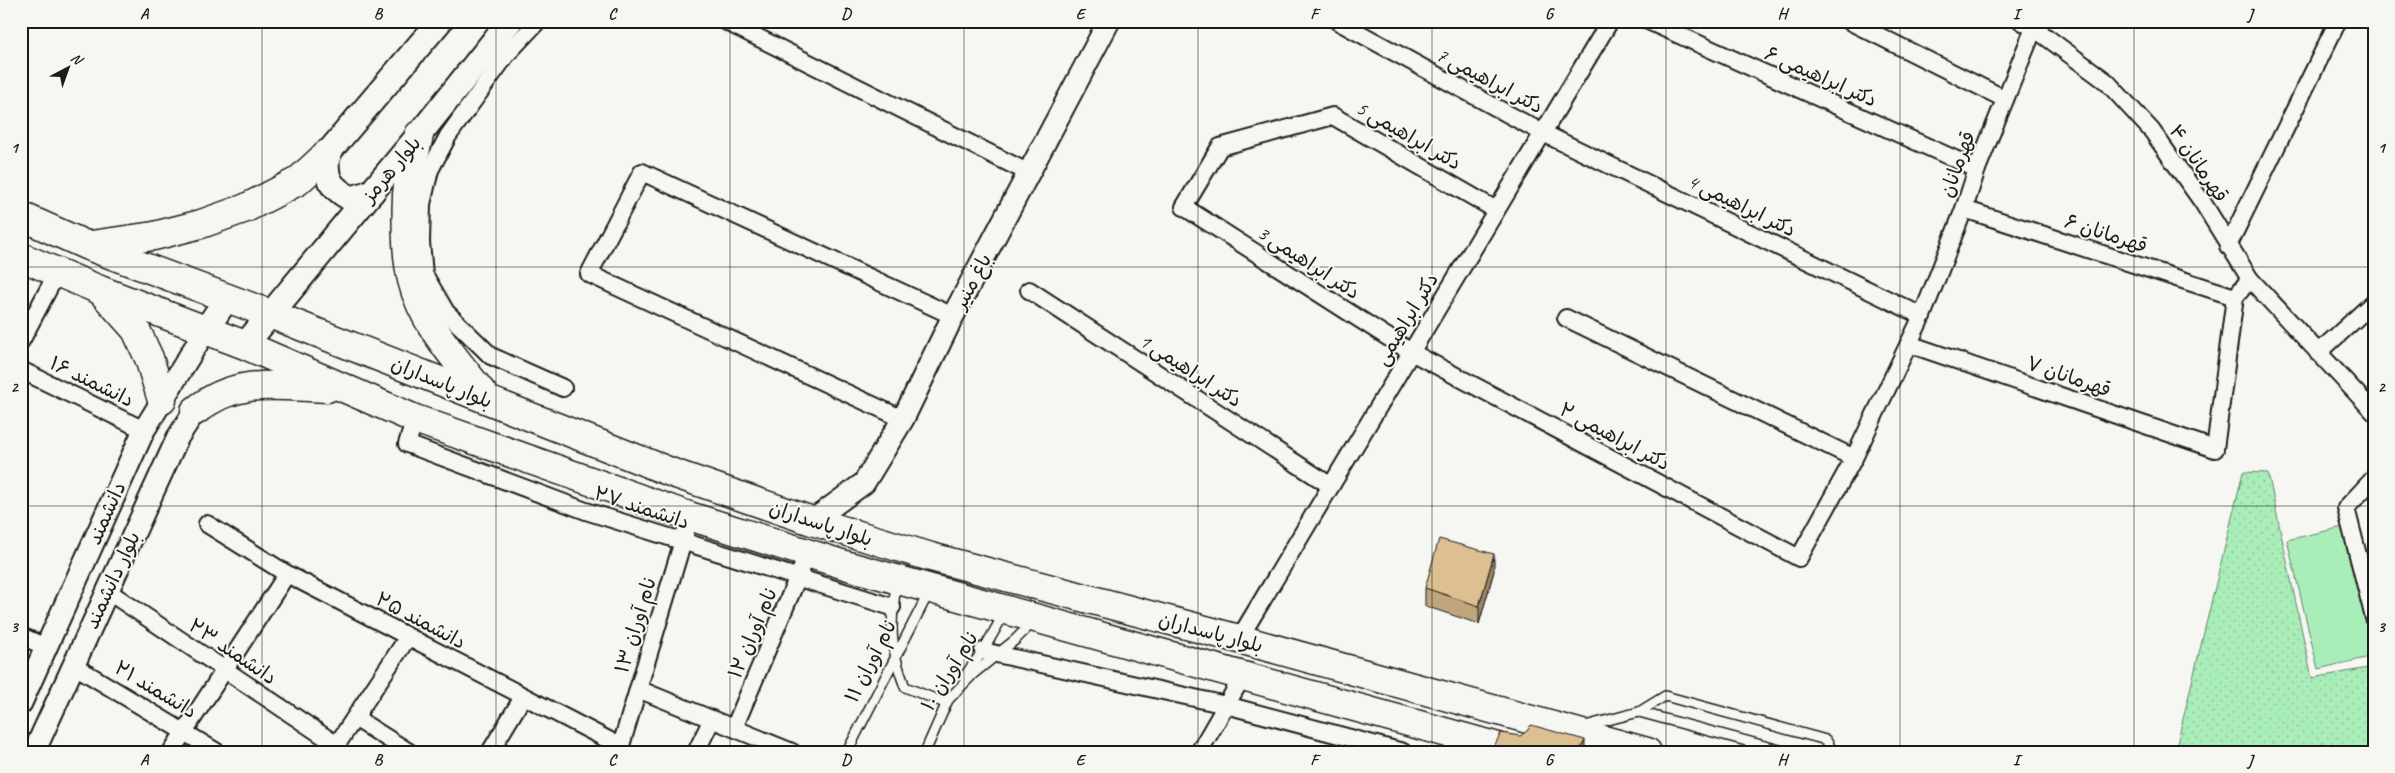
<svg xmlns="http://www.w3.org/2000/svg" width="2395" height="773" viewBox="0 0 2395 773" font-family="Caveat,'Playpen Sans Arabic',sans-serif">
<defs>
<pattern id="grass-dots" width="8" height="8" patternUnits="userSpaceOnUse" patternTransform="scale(1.25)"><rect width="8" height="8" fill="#a9edb8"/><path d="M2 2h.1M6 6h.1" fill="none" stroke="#91cb9e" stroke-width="1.8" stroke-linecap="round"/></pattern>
</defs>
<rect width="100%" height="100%" fill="#f6f6f2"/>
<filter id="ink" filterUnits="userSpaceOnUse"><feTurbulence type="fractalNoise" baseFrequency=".02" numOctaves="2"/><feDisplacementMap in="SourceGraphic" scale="10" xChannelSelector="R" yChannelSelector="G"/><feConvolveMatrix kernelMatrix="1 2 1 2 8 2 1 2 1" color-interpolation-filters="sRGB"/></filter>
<g filter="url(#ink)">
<path fill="url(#grass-dots)" stroke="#62846a" d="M2243,472L2268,473L2312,678L2374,667V752H2175Z"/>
<path fill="#a9edb8" stroke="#62846a" d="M2347,526L2374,637V656L2318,669L2287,540Z"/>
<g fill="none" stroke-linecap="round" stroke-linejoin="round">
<defs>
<g id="service">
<path d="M897,582C889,623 890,648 905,687L945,703L973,674L1015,640L1033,622"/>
<path d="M964,677L983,651L1005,612"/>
<path d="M1639,712L1665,696L1826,740L1833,752"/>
<path d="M1585,726L1639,712L1787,752"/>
<path d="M847,752L929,592"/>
<path d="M925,752L948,700"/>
</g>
<g id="minor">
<path d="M538,21L507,54L448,136L430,170L422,204L421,242L424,274L446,312L491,356L563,388"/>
<path d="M725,21L1029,173"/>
<path d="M1337,21L1543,133L1922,316"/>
<path d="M1648,21L1977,169"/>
<path d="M1849,21L2005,99"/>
<path d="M2021,21L2034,28L2107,82L2152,131L2203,203L2250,279L2374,412"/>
<path d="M1964,209L2235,297"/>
<path d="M1496,210L1333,116L1220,147L1184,207L1411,352L1799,558L1854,458L1922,316L1964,209L1977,169L2034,28"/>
<path d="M2228,246L2338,21"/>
<path d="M1029,290L1331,486"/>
<path d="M1566,318L1854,458"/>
<path d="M21,341L58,271"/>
<path d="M1909,344L2215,449L2235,297L2250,279"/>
<path d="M2318,353L2374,302"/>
<path d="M21,370L144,430"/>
<path d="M415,419L407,444L586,511L892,607"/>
<path d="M903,419L589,274L642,172L953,316"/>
<path d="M2374,478L2346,508L2374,618"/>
<path d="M207,524L287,574L620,746"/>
<path d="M106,590L337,745"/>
<path d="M21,636L46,647"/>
<path d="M1239,639L1610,21"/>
<path d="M983,651L1226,705L1403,752"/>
<path d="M73,665L217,752"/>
<path d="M638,689L792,752"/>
<path d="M355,718L409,752"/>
<path d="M734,728L808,553"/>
<path d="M171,752L287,574"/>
<path d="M332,752L408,637"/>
<path d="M490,752L523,697"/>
<path d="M619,752L686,531"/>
<path d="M696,752L712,719"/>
<path d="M1199,752L1243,676"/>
</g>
<g id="tertiary">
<path d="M812,521L864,483L903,419L953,316L1109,21"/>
<path d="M21,703L144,430L205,331"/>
<path d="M34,752L178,437L195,411"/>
</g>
<g id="secondary">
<path d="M372,192L351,199C329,186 325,179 327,154L440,21"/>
<path d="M205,331L227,298"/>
<path d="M245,345L419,135L510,21"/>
</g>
<g id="trunk">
<path d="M419,135C415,155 408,176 407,195C406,220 406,256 412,280C423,325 460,364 487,399"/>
<path d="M21,216L88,246L270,314L673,473L812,521L931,557L1239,639L1647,752"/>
<path d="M91,245L154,236L201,224L246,208L298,181L327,154"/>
<path d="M21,257L100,290L245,345L415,419L689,516L845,565L1516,752"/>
<path d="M103,293L136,330L149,358L162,400"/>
<path d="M195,411C236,377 277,386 327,388"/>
</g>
</defs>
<use href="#service" stroke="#1c1c1c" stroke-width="12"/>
<use href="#minor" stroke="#1c1c1c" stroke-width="20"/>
<use href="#tertiary" stroke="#1c1c1c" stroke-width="25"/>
<use href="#secondary" stroke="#1c1c1c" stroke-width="28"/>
<use href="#trunk" stroke="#1c1c1c" stroke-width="31"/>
<use href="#service" stroke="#f6f6f2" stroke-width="9"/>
<use href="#minor" stroke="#f6f6f2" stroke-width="16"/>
<use href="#tertiary" stroke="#f6f6f2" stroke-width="21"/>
<use href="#secondary" stroke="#f6f6f2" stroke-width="24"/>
<use href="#trunk" stroke="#f6f6f2" stroke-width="28"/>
</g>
<path fill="#bea57d" stroke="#1c1c1c" d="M1494,571L1479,624L1425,606V588Z"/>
<g fill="#9b8666" stroke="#1c1c1c">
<path d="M1494,554V571L1479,624V606Z"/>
<path d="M1585,740V752H1579Z"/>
</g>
<g fill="#ddc091" stroke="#1c1c1c">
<path d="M1439,539L1494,554L1479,606L1425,588Z"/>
<path d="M1531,725L1585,740L1579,752H1491L1501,733L1520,736L1527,731Z"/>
</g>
</g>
<path fill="none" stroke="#1c1c1c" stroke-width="1" stroke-opacity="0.55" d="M262,21V752M496,21V752M730,21V752M964,21V752M1198,21V752M1432,21V752M1666,21V752M1900,21V752M2134,21V752M21,267H2374M21,506H2374"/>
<g text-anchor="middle" stroke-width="4" stroke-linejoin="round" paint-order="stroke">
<g font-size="20" fill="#1c1c1c" stroke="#f6f6f2">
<text transform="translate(1821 76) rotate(24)" y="7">دکتر ابراهیمی ۶</text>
<text transform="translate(1490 80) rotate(28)" y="7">دکتر ابراهیمی 7</text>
<text transform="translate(1409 135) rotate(30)" y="7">دکتر ابراهیمی 5</text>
<text transform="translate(2199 163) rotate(56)" y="7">قهرمانان ۴</text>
<text transform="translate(1957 164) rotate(-70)" y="7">قهرمانان</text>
<text transform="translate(391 169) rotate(-50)" y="7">بلوار هرمز</text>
<text transform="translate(1742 205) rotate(26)" y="7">دکتر ابراهیمی 4</text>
<text transform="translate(2106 233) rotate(18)" y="7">قهرمانان ۶</text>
<text transform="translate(1309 262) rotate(33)" y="7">دکتر ابراهیمی 3</text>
<text transform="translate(972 281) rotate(-62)" y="7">باغ منیر</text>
<text transform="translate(1406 319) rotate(-59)" y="7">دکتر ابراهیمی</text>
<text transform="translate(1191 370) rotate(33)" y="7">دکتر ابراهیمی 1</text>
<text transform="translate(2069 376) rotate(19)" y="7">قهرمانان ۷</text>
<text transform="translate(92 381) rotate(26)" y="7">دانشمند ۱۶</text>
<text transform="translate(442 382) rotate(22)" y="7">بلوار پاسداران</text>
<text transform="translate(1615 436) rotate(28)" y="7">دکتر ابراهیمی ۲</text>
<text transform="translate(642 507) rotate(18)" y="7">دانشمند ۲۷</text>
<text transform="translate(106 513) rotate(-66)" y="7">دانشمند</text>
<text transform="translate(821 523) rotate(18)" y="7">بلوار پاسداران</text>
<text transform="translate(112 580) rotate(-65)" y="7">بلوار دانشمند</text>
<text transform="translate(421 620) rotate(28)" y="7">دانشمند ۲۵</text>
<text transform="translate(635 625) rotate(-73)" y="7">نام آوران ۱۳</text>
<text transform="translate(1211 632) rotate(15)" y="7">بلوار پاسداران</text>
<text transform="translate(752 633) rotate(-67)" y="7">نام آوران ۱۲</text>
<text transform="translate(233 651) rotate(34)" y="7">دانشمند ۲۳</text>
<text transform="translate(870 661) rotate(-63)" y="7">نام آوران ۱۱</text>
<text transform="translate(949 671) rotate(-58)" y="7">نام آوران ۱۰</text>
<text transform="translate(156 689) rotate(31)" y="7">دانشمند ۲۱</text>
</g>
</g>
<rect width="2395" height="773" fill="none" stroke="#f6f6f2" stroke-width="55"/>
<g transform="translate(68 68) rotate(41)" stroke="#f6f6f2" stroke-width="4" paint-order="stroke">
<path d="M0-4L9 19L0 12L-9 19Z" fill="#1c1c1c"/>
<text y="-8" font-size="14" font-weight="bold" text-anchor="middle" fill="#1c1c1c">N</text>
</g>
<rect x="28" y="28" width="2340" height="718" fill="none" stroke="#1c1c1c" stroke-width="2"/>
<g font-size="16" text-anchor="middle" font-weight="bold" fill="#1c1c1c">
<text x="144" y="19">A</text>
<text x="378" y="19">B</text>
<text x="612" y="19">C</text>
<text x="846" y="19">D</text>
<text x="1080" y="19">E</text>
<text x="1314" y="19">F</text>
<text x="1549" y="19">G</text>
<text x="1782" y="19">H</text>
<text x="2016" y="19">I</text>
<text x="2250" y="19">J</text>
<text x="14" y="153">1</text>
<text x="2381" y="153">1</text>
<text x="14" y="392">2</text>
<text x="2381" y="392">2</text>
<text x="14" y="632">3</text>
<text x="2381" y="632">3</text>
<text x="144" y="765">A</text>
<text x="378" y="765">B</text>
<text x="612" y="765">C</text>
<text x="846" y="765">D</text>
<text x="1080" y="765">E</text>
<text x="1314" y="765">F</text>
<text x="1549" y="765">G</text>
<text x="1782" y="765">H</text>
<text x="2016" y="765">I</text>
<text x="2250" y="765">J</text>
</g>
</svg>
